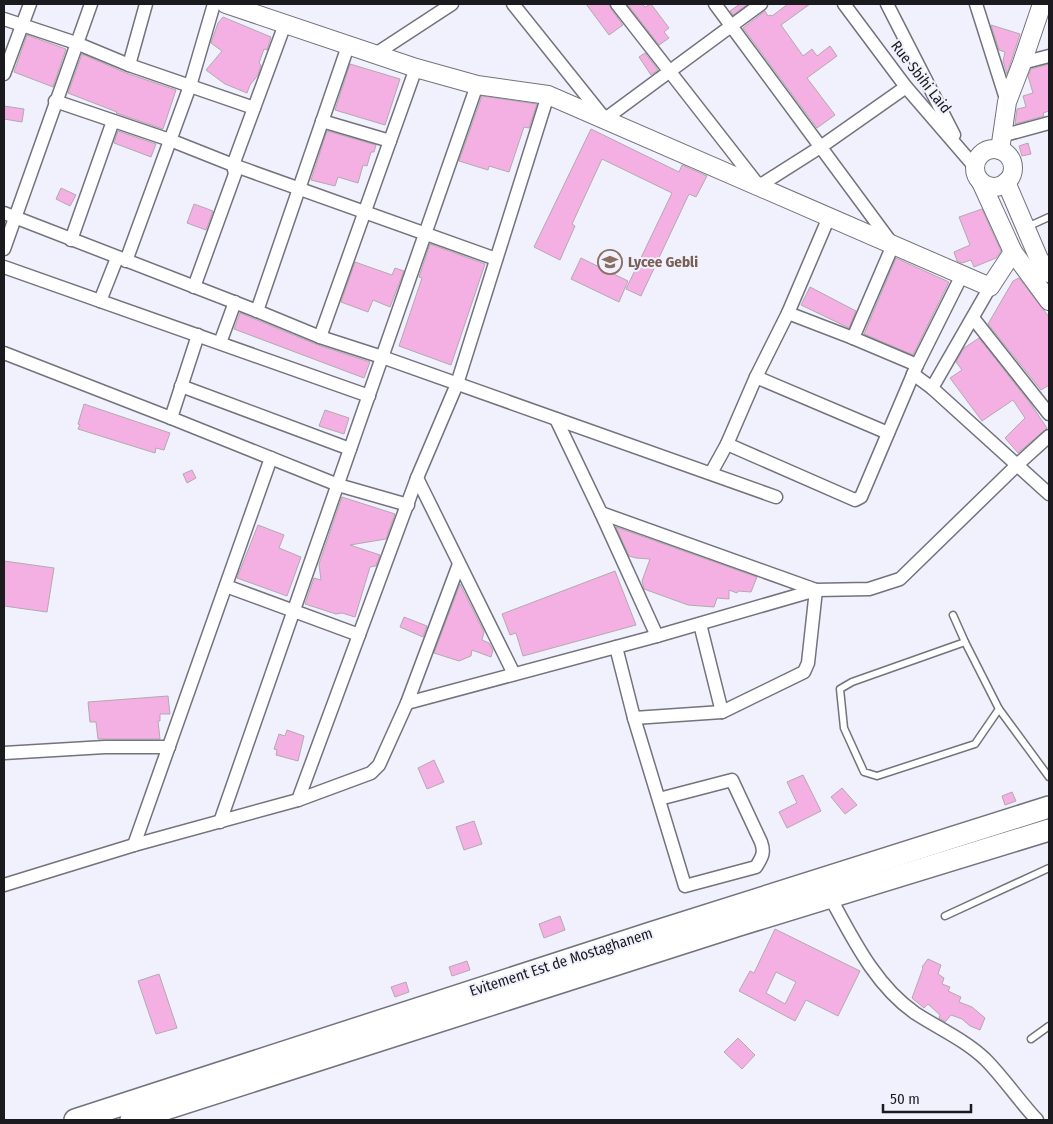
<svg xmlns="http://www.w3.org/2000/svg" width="1053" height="1124" viewBox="0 0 1053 1124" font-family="'Fira Sans Condensed',sans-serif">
<rect width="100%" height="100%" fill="#f0f1fc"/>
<g fill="#f4b0e3" stroke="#b3a9b0" fill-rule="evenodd">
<path d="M586,4H609L611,9L623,25L609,35Z"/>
<path d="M627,4H642L645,7L651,4L669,28L664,32L669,38L659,45Z"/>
<path d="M740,4H748L733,15L730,11Z"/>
<path d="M788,4H810L781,25L803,56L812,49L817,56L830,46L837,56L807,78L835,115L817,128L743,28L765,11L768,16L771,15L772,16Z"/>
<path d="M223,17L271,37L267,50L264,49L259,63L261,65L258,75L250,85L247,93L225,84L206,70L222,51L211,43L218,23Z"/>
<path d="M991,25L1020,34L1007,74L1003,61L1005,52L999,50Z"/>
<path d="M27,35L66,49L53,87L14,72Z"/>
<path d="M645,53L658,70L651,75L639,57Z"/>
<path d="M82,54L126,73L176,90L163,129L116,113L117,112L68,93Z"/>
<path d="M350,64L400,79L385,125L335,110Z"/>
<path d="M1049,64V111L1043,113L1044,116L1015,124L1017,109L1026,107L1023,96L1033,93L1028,76L1031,69Z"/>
<path d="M482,96L537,104L529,128L524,127L509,172L489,166L488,170L459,161Z"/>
<path d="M4,106L24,109L22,122L4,119Z"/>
<path d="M591,129L679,172L682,165L707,176L696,197L689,194L641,296L626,289L672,193L602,159L572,224L575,226L560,260L534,247Z"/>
<path d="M118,131L156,144L151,157L114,143Z"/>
<path d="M327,131L376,145L374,152H371L367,166L363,165L358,183L338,177L335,186L311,180Z"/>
<path d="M1028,143L1031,154L1022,156L1019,146Z"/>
<path d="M61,188L76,195L70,206L56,199Z"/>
<path d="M194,204L213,211L206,230L187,223Z"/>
<path d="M982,209L1001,251L996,258L974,267L971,260L962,263L957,261L954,252L970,245L959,217Z"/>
<path d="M430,244L485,264L451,365L399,346L422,278L419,277Z"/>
<path d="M581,258L628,281L619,302L571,279Z"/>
<path d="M896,258L949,282L913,355L864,334Z"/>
<path d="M355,262L392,275L395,268L404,271L390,307L373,300L368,312L341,302Z"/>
<path d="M1019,278L1049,317V385L1041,390L988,324L1013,281Z"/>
<path d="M810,287L856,311L849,328L801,305Z"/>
<path d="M240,313L318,345L370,362L364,378L234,329Z"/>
<path d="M979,338L1030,403L1047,428L1018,453L1005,438L1025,418L1013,400L982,421L950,378L962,370L956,362L964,348Z"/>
<path d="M84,404L170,433L164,450L156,448L155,453L78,429L80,425L78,424Z"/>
<path d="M325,410L349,418L344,434L319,426Z"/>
<path d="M192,470L196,478L187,483L183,474Z"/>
<path d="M342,497L395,514L386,539L350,545L380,555L376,566L370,567L355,617L342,613L336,614L305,604L314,578L321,580L319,564Z"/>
<path d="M258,525L284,535L279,548L301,557L287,596L237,578Z"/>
<path d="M616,527L757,577L751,592L738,591L737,593L729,590V599L717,598L714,607L688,605L644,589L642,581L650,559L636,558L629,556Z"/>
<path d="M4,561L54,568L47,612L4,606Z"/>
<path d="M615,571L636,625L523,656L516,633L510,635L502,614Z"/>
<path d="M460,584L484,632L482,640L489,643L493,650L491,657L472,650L471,656L459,661L434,653Z"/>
<path d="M404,617L427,626L423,637L400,627Z"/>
<path d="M168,696L170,714H160V721H158L160,739H98L96,722H90L88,702Z"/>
<path d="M287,730L304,736L298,761L276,755L277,750L274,749L279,734L285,736Z"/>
<path d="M434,760L444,782L427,789L418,768Z"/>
<path d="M803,775L821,811L787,828L779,812L797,803L787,782Z"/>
<path d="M842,788L857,805L845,814L831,797Z"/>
<path d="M1012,792L1016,801L1005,805L1002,796Z"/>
<path d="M474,821L482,844L464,850L456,827Z"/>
<path d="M560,916L565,930L544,938L539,924Z"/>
<path d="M775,929L860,971L838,1016L806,1000L795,1021L739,991L750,971L754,973ZM776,972L796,982L785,1004L766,993Z"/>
<path d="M928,959L941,965L938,974L944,978L942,984L950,987L948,991L961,997L959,1002L972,1007L985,1018L980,1030L970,1026L962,1019L951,1015L945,1022L939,1018L940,1015L928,1004L924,1008L912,998L923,968L922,967Z"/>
<path d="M467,961L470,970L452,976L449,967Z"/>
<path d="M159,974L177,1028L156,1034L138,981Z"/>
<path d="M406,982L409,992L395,997L391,987Z"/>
<path d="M738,1038L755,1055L742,1069L724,1052Z"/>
</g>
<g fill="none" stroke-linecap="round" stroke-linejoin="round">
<defs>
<g id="lane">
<path d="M1027,227L1049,217"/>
<path d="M953,615L965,642L999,709L1049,777"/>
<path d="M965,642L852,682L840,689L844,728L864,772L877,776L975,744L999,709"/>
<path d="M945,916L1049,868"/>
<path d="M1031,1039L1049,1026"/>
</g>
<g id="street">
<path d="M513,4L605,119L761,4"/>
<path d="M617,4L759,186L822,146L906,87"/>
<path d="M715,4L893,245L853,338"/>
<path d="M844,4L906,87L975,167"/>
<path d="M887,4L954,135"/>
<path d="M976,4L1007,102"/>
<path d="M4,19L76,43L129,65L254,108"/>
<path d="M374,55L452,4"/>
<path d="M1022,63L1049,56"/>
<path d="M129,65L146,4"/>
<path d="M4,74L30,4"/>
<path d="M55,101L170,140L233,165L496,259"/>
<path d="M322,121L390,141"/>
<path d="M1001,136L1049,123"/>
<path d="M4,213L257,311L320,337L382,357L776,497"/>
<path d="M71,240L113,121"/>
<path d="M4,249L91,4"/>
<path d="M126,261L190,86L214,4"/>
<path d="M4,267L369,396"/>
<path d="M194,287L235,174L233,165L285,24"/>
<path d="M100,301L117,258"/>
<path d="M257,311L348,46"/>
<path d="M788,313L853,338L917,365"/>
<path d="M973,318L1049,414"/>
<path d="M320,337L416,68"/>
<path d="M220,343L235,302"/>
<path d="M4,353L171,418L338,485L408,505"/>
<path d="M913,374L932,388L1049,494"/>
<path d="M756,377L888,433"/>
<path d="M181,386L350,449"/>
<path d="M932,388L990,287"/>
<path d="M171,418L198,335"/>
<path d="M556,419L601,513L657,636"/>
<path d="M727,444L855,500L861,497L917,365L962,275"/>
<path d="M711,473L727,444L756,377L788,313L829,217"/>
<path d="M417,478L514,674"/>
<path d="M601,513L816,590L808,663L804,672L722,712L634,718L616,647"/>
<path d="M226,586L359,635"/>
<path d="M700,624L722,712"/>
<path d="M407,703L657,636L816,590L869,589L900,579L1018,464L1049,436"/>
<path d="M634,718L685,886L756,867C762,857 765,853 761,842L732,780L659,799"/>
<path d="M4,753L105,747H169"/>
<path d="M298,800L417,478L457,384L548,95"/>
<path d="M220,822L477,85"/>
<path d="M134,845L271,458"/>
<path d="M4,885L134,845L298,800L371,773L379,765L407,703L459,564"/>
<path d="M830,897C853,939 875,985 915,1013C938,1028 965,1040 985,1059C1004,1078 1019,1101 1037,1120"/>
</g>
<g id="secondary">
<path d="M226,4L416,68L477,85L548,95L990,287L1013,252"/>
<circle cx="994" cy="168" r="19"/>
<path d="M1000,150L1007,102L1022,63L1042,4"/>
<path d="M981,182L1013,252L1049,301"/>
<path d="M1006,182L1039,259L1049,273"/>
</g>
<g id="highway">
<path d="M75,1120L651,933L1049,807"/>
<path d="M131,1120L739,925L1049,830"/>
</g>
</defs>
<use href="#lane" stroke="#72737c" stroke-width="9"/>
<use href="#street" stroke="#72737c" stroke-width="15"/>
<use href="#secondary" stroke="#72737c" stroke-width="20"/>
<use href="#highway" stroke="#72737c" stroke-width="24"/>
<use href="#lane" stroke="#fff" stroke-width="6"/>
<use href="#street" stroke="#fff" stroke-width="12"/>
<use href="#secondary" stroke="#fff" stroke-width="18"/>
<use href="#highway" stroke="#fff" stroke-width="21"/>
</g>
<defs>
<symbol id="school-ring" viewBox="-11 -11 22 22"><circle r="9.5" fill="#f0f1fc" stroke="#8d6e63" stroke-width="1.5"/><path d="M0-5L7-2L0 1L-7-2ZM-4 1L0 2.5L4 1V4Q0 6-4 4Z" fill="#8d6e63"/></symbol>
</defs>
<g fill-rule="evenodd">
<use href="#school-ring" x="596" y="248" width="28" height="28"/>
</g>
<g text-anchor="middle" stroke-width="4" stroke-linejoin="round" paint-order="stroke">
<g font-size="15" fill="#1b1b1f" stroke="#f0f1fc">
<text transform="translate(921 77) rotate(52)" y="5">Rue Sbihi Laid</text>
<text transform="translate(561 962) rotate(-18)" y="5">Evitement Est de Mostaghanem</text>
</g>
<g font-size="15" font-weight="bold" fill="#785e54" stroke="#f0f1fc" text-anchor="start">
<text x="628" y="267">Lycee Gebli</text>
</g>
</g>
<rect width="1053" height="1124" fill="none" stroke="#1b1b1f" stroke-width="10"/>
<path d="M883 1104v8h88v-8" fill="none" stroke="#1b1b1f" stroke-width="2.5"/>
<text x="890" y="1104" font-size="15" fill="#1b1b1f" stroke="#f0f1fc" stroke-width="4" paint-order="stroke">50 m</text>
</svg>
